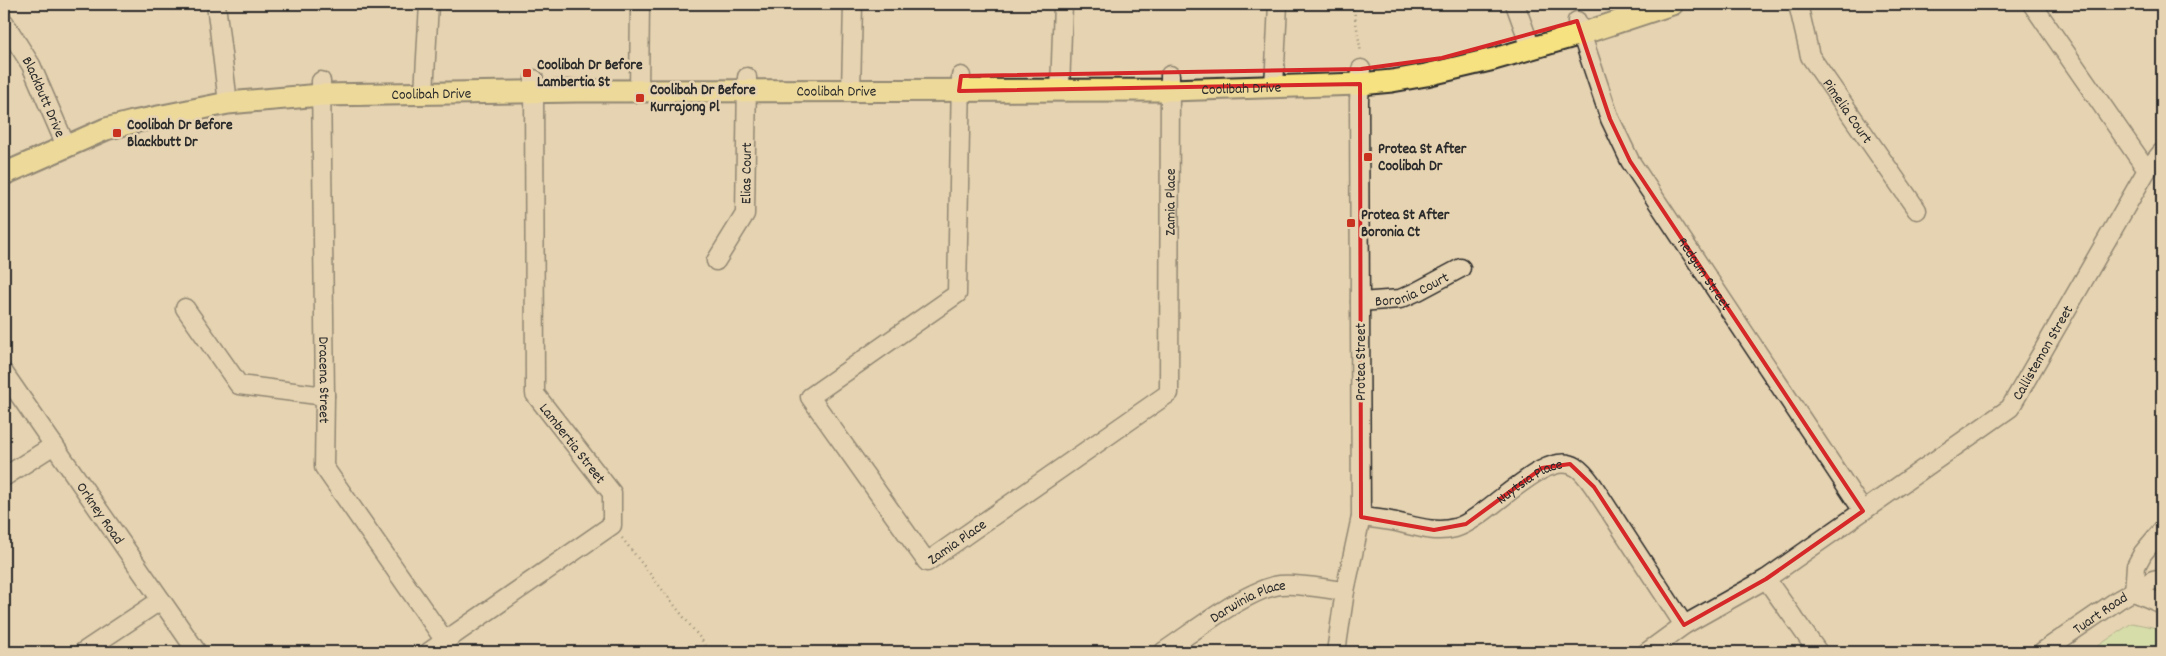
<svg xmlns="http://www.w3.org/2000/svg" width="2166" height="656" viewBox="0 0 2166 656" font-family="Dekko,sans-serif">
<rect width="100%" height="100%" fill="#e6d3b1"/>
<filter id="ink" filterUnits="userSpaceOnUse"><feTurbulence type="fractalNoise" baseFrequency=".02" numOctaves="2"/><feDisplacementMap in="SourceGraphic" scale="10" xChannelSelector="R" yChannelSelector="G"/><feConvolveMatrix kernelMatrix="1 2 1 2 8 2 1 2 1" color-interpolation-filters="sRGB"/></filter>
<g filter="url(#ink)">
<path fill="#c4e8a1" stroke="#788a66" d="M2132,623L2162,629L2155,652H2089Z"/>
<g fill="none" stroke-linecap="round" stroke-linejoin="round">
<defs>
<g id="minor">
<path d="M216,4L228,103"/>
<path d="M1515,4L1531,48"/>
<path id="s1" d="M1798,4L1810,56L1917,210"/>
<path id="s2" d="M1577,21L1610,119L1630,161L1863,511"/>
<path id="s3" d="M4,22L31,65L66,146"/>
<path id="s4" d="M961,76L957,294L810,397L927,562L1169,393L1170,75"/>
<path id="s5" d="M321,81L325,396L324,467L445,641"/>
<path d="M1274,87L1278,4"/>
<path d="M1060,90L1063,4"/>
<path d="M639,91L640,4"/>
<path d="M851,91L853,4"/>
<path d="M424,93L429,4"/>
<path d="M2147,170L2162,152"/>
<path id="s6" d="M716,261L745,214L747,77"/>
<path id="s7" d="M1360,302L1400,299L1418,291L1461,268"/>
<path d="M185,308L239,385L325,396"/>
<path id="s8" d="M4,373L197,652"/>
<path d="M4,477L54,445"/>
<path id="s9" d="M1361,517C1371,518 1381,519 1391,521C1412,525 1433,534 1455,528C1488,519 1544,447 1576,467C1583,471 1589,480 1594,487L1684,625"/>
<path d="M1766,579L1818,652"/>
<path d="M2134,592L2136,566L2143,553L2162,530"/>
<path d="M2134,592L2162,604"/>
<path d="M83,652L161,600"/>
<path d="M429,652L612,525V493L535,394L534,79"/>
<path id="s10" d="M1163,652C1192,633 1247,589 1280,585C1299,583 1325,589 1345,591"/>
<path d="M1336,652L1345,591L1361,517L1359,101L1361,69"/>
<path id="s11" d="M1647,652L1684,625L1766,579L2010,408L2147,170L2032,4"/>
<path id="s12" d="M2042,652L2118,600L2153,580L2162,578"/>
</g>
<g id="major">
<path id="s13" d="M4,174L106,129L133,122L228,103L321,95L577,91L1170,90L1360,84L1392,81L1426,75L1494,59L1581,34L1672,4"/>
</g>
</defs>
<use href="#minor" stroke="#2b2b2b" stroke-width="21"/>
<use href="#major" stroke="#2b2b2b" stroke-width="25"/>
<g stroke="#2b2b2b" stroke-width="2.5" stroke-dasharray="1 4" stroke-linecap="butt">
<path d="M1353,4L1361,53"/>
<path d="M622,538L711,652"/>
</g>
<use href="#minor" stroke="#e6d3b1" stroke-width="18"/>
<use href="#major" stroke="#f7e281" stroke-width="21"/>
</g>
</g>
<path d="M0 0H2166V656H0ZM1577,21L1610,119L1630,161L1863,511L1766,579L1684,625L1594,487L1570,464L1542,468L1466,524L1434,530L1361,517L1360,84L959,91L961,76L1361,69L1442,58Z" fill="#e6d3b1" fill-opacity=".55" fill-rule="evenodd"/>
<path fill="none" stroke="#d62828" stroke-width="4" stroke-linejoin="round" d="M1577,21L1610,119L1630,161L1863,511L1766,579L1684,625L1594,487L1570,464L1542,468L1466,524L1434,530L1361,517L1360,84L959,91L961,76L1361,69L1442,58Z"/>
<g fill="#c8321e" stroke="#e6d3b1" stroke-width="2">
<rect x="522" y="68" width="10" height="10" rx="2.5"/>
<rect x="635" y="93" width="10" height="10" rx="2.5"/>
<rect x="112" y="128" width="10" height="10" rx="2.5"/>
<rect x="1363" y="152" width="10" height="10" rx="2.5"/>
<rect x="1346" y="218" width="10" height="10" rx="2.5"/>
</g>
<g text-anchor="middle" stroke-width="5" stroke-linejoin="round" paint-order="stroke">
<g font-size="15" font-weight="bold" fill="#2b2b2b" stroke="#e6d3b1" text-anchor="start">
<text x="537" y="69">Coolibah Dr Before<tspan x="537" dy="17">Lambertia St</tspan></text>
<text x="650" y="94">Coolibah Dr Before<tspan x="650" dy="17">Kurrajong Pl</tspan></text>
<text x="127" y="129">Coolibah Dr Before<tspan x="127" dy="17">Blackbutt Dr</tspan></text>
<text x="1378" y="153">Protea St After<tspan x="1378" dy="17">Coolibah Dr</tspan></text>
<text x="1361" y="219">Protea St After<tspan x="1361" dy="17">Boronia Ct</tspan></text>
</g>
<g font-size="15" fill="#2b2b2b" stroke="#e6d3b1">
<text dy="5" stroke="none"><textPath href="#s13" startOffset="1250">Coolibah Drive</textPath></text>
<text dy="5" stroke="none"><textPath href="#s13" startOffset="845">Coolibah Drive</textPath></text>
<text dy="5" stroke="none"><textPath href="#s13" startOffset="440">Coolibah Drive</textPath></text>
<text dy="5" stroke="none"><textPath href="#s3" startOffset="85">Blackbutt Drive</textPath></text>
<text dy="5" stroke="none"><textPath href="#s1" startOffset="120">Pimelia Court</textPath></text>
<text dy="5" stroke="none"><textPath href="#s6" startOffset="96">Elias Court</textPath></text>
<text dy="5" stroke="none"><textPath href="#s4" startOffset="1086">Zamia Place</textPath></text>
<text dy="5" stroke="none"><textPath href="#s2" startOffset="285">Redgum Street</textPath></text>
<text dy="5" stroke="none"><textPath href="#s7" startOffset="54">Boronia Court</textPath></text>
<text dy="5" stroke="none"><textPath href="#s11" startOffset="502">Callistemon Street</textPath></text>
<text transform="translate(1360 362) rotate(-90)" y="5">Protea Street</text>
<text dy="5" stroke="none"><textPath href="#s5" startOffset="299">Dracena Street</textPath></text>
<text transform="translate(573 443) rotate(52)" y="5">Lambertia Street</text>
<text dy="5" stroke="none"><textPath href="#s9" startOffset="184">Nuytsia Place</textPath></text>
<text dy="5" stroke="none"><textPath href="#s8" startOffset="170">Orkney Road</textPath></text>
<text dy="5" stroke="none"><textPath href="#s4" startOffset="636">Zamia Place</textPath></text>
<text dy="5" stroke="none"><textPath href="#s10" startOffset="100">Darwinia Place</textPath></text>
<text dy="5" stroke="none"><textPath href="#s12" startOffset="70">Tuart Road</textPath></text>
</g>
</g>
<rect width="2166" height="656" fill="none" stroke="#e6d3b1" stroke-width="20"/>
<rect x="10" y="10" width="2146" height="636" fill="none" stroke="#2b2b2b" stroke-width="2" filter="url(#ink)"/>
</svg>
